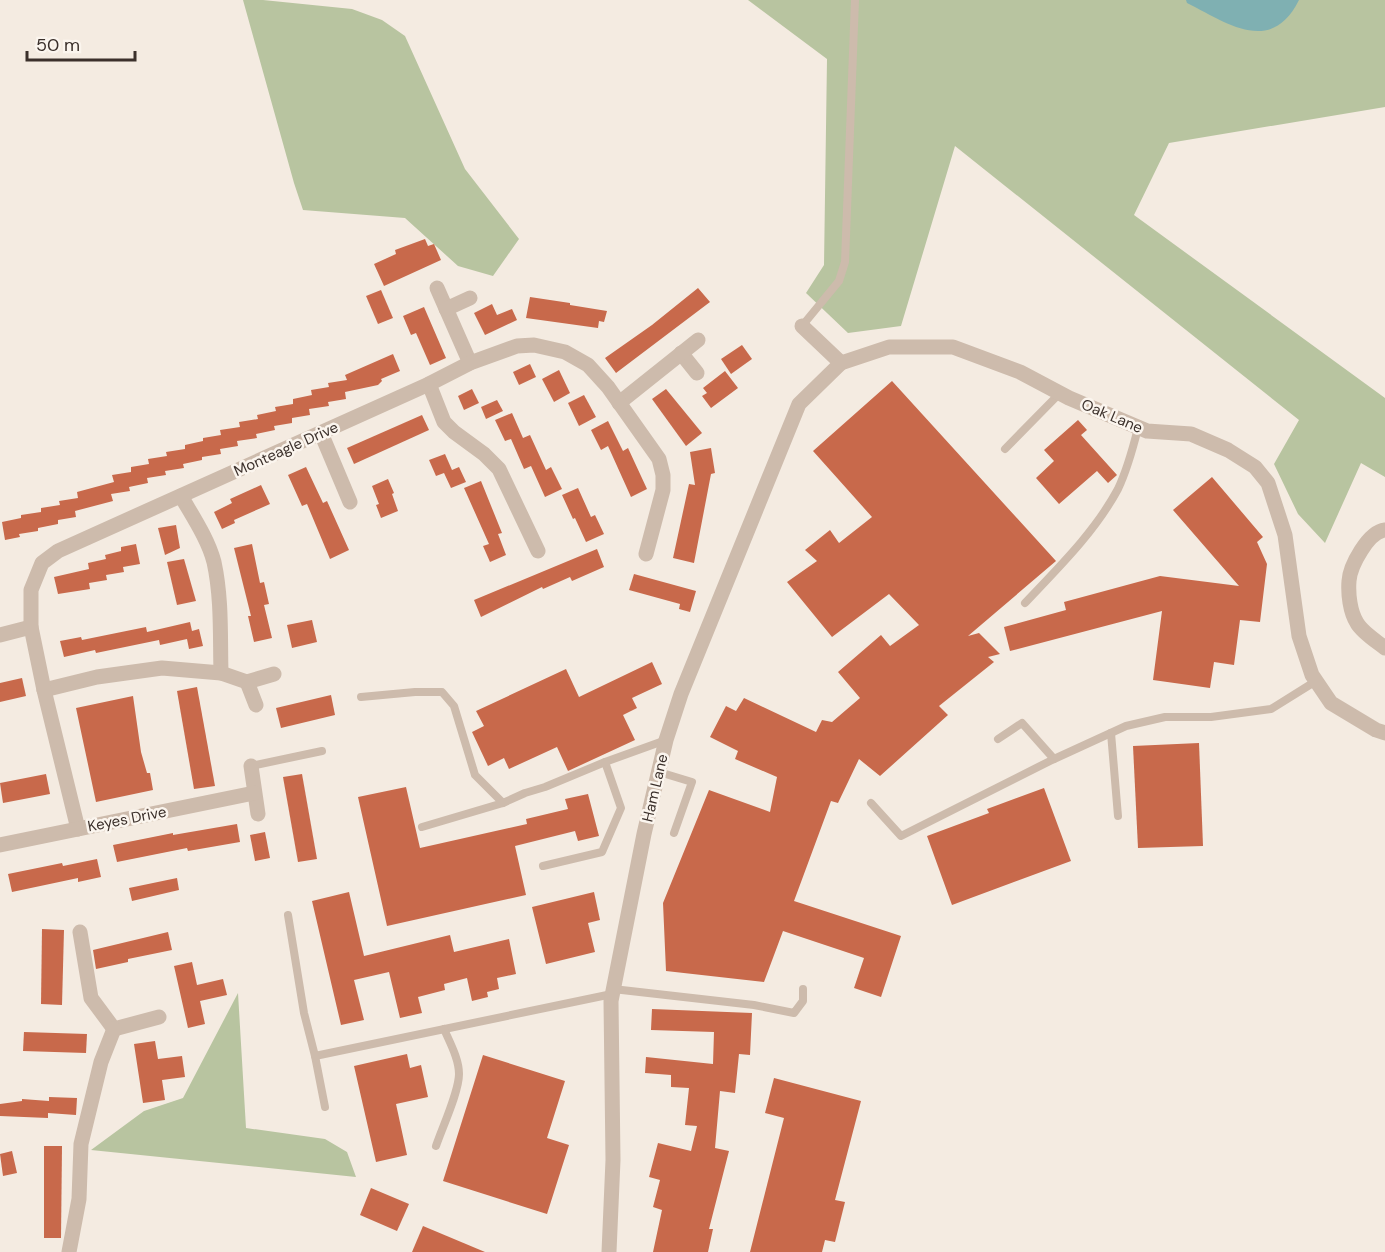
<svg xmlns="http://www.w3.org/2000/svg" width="1385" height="1252" viewBox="0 0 1385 1252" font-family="'DM Sans',sans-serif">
<rect width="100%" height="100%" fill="#f4ebe1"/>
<g fill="#b8c4a0">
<path d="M243,0H263L352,9L382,20L405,36L465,169L519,239L493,276L458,266L405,218L303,210L294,183Z"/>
<path d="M748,0H1385V107L1169,143L1134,215L1385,398V477L1361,463L1325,543L1298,514L1274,464L1299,420L955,146L901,326L848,333L806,293L824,265L827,59Z"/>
<path d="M238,993L246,1128L325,1139L347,1152L356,1177L91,1150L144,1111L183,1098Z"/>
</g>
<path fill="#7fb0b2" d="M1186,0H1299C1271,56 1227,23 1187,3Z"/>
<g fill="#c8694b">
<path d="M425,239L428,246L434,244L441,260L384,286L374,264L396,254L395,250Z"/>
<path d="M698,288L710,302L616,373L605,358L652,325Z"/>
<path d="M381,290L393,318L378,324L366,296Z"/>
<path d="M530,297L570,303V305L607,311L604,322L599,321L598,328L526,318Z"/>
<path d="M492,304L497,315L512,309L517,320L485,335L474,313Z"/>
<path d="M424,307L446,358L430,365L416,333L411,335L403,316Z"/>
<path d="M742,345L752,359L731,374L721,359Z"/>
<path d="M393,354L400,371L381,379L382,381L378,385L345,392L346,399L328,402L329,406L309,409L310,415L292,418V423L274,426L275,430L256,434L257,438L237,441L238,446L220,449L221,454L202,457V460L183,464L184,468L165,471L166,475L147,478L148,483L129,487L130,491L111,494L113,501L75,511L76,517L58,520V524L38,528V531L19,534L20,537L5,540L2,522L21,518V515L41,512V508L60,505L59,501L78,498L77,492L114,482L112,475L131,472V467L149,464L148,459L167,456L166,452L185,449V445L203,441V438L221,435L220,430L240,427L239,422L258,419L257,415L276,411L275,407L293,404V399L312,395L311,390L329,387L328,383L347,380L345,375Z"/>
<path d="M530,364L536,377L519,385L513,372Z"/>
<path d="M559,370L570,393L554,402L542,379Z"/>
<path d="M725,371L738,388L711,408L702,396L707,393L703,388Z"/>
<path d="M892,381L1056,561L968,636L979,633L1000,654L988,657L994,662L939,706L948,715L880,776L859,759L838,803L831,801L794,901L901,936L881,997L854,988L864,958L783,931L764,982L666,971L663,903L709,790L770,812L777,777L735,759L738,751L710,737L726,706L736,711L744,698L816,732L822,720L832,722L860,698L838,672L881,635L890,646L919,625L889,594L832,637L787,582L817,561L805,550L830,530L839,543L872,517L813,451Z"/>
<path d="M472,389L479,403L464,410L458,396Z"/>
<path d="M666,389L702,433L686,446L652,399Z"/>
<path d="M584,395L596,417L579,426L568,403Z"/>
<path d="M497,400L503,411L486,419L481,407Z"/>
<path d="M512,413L523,438L530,435L546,470L551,467L562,489L545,497L531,466L524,469L511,439L505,441L495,420Z"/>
<path d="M422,415L429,430L354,464L347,448Z"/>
<path d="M1078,420L1087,430L1081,435L1117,475L1108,483L1097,471L1059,504L1036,478L1054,461L1044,450Z"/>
<path d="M608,421L623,451L628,448L647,489L631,497L608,446L601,450L591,430Z"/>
<path d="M711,448L715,473L711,474L694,563L673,558L689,484L695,485L690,452Z"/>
<path d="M445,454L452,470L459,467L466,482L451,488L444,473L436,476L429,460Z"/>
<path d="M306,467L323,503L327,501L349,550L330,559L307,504L302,506L288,475Z"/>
<path d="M1212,477L1263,537L1257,542L1267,564L1260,622L1240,620L1234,665L1214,662L1210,688L1153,680L1162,611L1010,651L1004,627L1066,610L1064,602L1160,576L1239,586L1173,510Z"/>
<path d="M388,479L394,493L392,494L398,511L381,518L376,505L379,504L372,486Z"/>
<path d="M481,481L502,533L498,534L506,555L490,562L483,546L489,544L464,488Z"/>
<path d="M261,485L270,504L234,520L235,523L222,529L214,512L232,503L230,499Z"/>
<path d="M578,488L591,517L595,515L604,534L586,542L575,518L573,519L562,495Z"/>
<path d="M176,525L180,548L165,555L158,528Z"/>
<path d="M136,544L140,564L123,567L124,572L106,575L107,580L89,583L90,589L58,594L54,577L89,569L88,563L106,559L105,555L121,551V547Z"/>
<path d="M252,544L260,583L264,582L269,604L264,605L272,638L254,642L248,616H251L234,548Z"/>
<path d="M597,549L604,567L572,581L570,577L543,589L542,587L481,617L474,600Z"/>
<path d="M184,559L196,601L177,605L167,562Z"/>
<path d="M634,574L696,591L690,612L679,609L680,604L629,590Z"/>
<path d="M312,620L317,642L292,648L287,625Z"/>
<path d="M190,622L192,631L199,629L203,646L189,649L187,639L160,645L159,640L96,653L95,650L64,657L60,641L81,637L82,640L146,627L147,632Z"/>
<path d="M652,662L662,684L632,698L637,708L623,715L635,740L568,771L557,747L509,769L504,758L488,766L472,732L484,726L476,711L566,669L579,697Z"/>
<path d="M22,678L26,696L0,702V683Z"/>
<path d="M197,687L215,786L194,789L177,691Z"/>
<path d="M331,695L335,715L281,728L276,708Z"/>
<path d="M133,696L141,752L147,773H150L153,790L96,802L76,708Z"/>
<path d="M1199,743L1203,846L1138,848L1133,746Z"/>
<path d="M46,774L50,794L3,803L0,783Z"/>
<path d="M302,774L317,859L298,862L283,777Z"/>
<path d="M406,787L420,848L527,824L526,819L568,809L565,799L588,794L599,836L578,841L575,831L515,846L526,895L387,926L358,797Z"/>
<path d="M1044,788L1071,861L952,905L927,836L989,813L987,809Z"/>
<path d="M237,824L240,842L188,851L187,848L117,862L113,845L173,833V835Z"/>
<path d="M265,832L270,858L255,861L250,835Z"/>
<path d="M97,859L101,877L78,882V878L12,892L8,874L62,863L63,866Z"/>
<path d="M177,878L179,890L132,901L129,888Z"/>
<path d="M349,892L364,956L450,935L454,952L509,939L516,974L497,978L499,989L487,992L488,997L472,1001L467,978L444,984L445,990L418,997L422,1013L400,1018L389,972L354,980L364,1020L341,1025L312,901Z"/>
<path d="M594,892L600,920L588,923L595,952L546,964L532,907Z"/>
<path d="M42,929L64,930L62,1005L41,1004Z"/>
<path d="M168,932L172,950L128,959V962L96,969L93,950Z"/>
<path d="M192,962L197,985L223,979L227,995L200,1001L205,1024L188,1028L174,966Z"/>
<path d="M652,1009L752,1013L750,1055L739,1054L735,1093L720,1091L715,1148L729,1151L709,1229H713L708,1252H653L662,1210L653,1207L660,1180L649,1177L658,1143L691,1151L697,1126L685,1125L689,1088L671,1087V1075L645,1073L646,1057L713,1064L714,1032L651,1030Z"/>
<path d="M24,1032L87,1034L86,1053L23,1051Z"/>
<path d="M155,1041L158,1059L182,1056L185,1077L162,1080L165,1100L143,1103L134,1044Z"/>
<path d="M407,1054L410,1068L421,1065L428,1097L396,1104L407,1155L376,1162L354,1066Z"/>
<path d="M483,1055L565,1081L547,1138L569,1145L547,1214L443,1181Z"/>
<path d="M774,1078L861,1101L835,1200L845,1202L835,1242L825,1240L822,1252H750L784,1118L765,1113Z"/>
<path d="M49,1097L77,1098L76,1115L48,1113V1118L0,1116V1104L22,1101V1099L49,1101Z"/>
<path d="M44,1146H62L61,1238H44Z"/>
<path d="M12,1151L17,1173L3,1176L0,1154Z"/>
<path d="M371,1188L409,1204L397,1231L360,1215Z"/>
<path d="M423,1226L485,1252H412Z"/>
</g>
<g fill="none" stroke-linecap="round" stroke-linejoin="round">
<g stroke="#cdbbac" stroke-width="8">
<path d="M802,326L839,281L845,262L855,0"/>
<path d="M1005,449L1060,393"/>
<path d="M1025,603C1058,568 1095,532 1118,489C1127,470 1133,448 1138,428"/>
<path d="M361,697L415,692H442L454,706L475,775L503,803"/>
<path d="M1111,733L1118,816"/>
<path d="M998,739L1022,723L1054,759"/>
<path d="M251,766L322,751"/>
<path d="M659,772L692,782L674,833"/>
<path d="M871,803L901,836L1054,759L1126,726L1165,717H1211L1271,709L1316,681"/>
<path d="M422,827L503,803L525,793L545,787L605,762L666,740"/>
<path d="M543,866L602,852L621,808L605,762"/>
<path d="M288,915L304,1013L315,1056L612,994"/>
<path d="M613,989L754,1005L794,1013L803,1001V989"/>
<path d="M315,1056L325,1107"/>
<path d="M436,1146C442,1128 459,1092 459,1074C459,1059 450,1043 444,1029"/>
</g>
<g stroke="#cdbbac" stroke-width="15">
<path d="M437,288L470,363"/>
<path d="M446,309L470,298"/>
<path d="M802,326L841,363"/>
<path d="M681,353L697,373"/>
<path d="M429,384L444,422L454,432L484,454L499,469L538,551"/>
<path d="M619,403L698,340"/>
<path d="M321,433L350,502"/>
<path d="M181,496C193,517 208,539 214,562C222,599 220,636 221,673"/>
<path d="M1385,530C1368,532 1350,566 1349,581C1348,594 1350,612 1357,623C1362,632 1376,641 1385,648"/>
<path d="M0,635L31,627"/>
<path d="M247,682L256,705"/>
<path d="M44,690L97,677L162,668L221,673L247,682L274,674"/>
<path d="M251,766L258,814"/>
<path d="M78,829L44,690L31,627V590L42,563L58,551L429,384L470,363L517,346L534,345L565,352L588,365L608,387L659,459L663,475V490L646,554"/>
<path d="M0,845L254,793"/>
<path d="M80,932L91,998L114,1029L159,1017"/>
<path d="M69,1252L79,1199L81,1144L101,1062L114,1029"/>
<path d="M609,1252L613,1160L611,1001L644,834L666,740L681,694L799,404L841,363L889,347H953L1020,372L1069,398L1147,431L1191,434L1228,450L1255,467L1268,483L1285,535L1299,636L1312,675L1331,703L1376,730L1385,733"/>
</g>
</g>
<g text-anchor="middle" stroke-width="5" stroke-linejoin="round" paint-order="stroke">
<g font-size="15" fill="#3b302b" stroke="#fbf5ee">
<text transform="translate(1112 416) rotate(23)" y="5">Oak Lane</text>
<text transform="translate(286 449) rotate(-24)" y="5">Monteagle Drive</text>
<text transform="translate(655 788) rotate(-77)" y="5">Ham Lane</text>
<text transform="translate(127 819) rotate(-11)" y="5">Keyes Drive</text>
</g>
</g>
<path d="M27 51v9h108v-9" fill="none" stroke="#3b302b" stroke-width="3"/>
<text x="36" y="51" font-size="18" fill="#3b302b" stroke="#fbf5ee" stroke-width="4.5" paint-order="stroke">50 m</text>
</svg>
